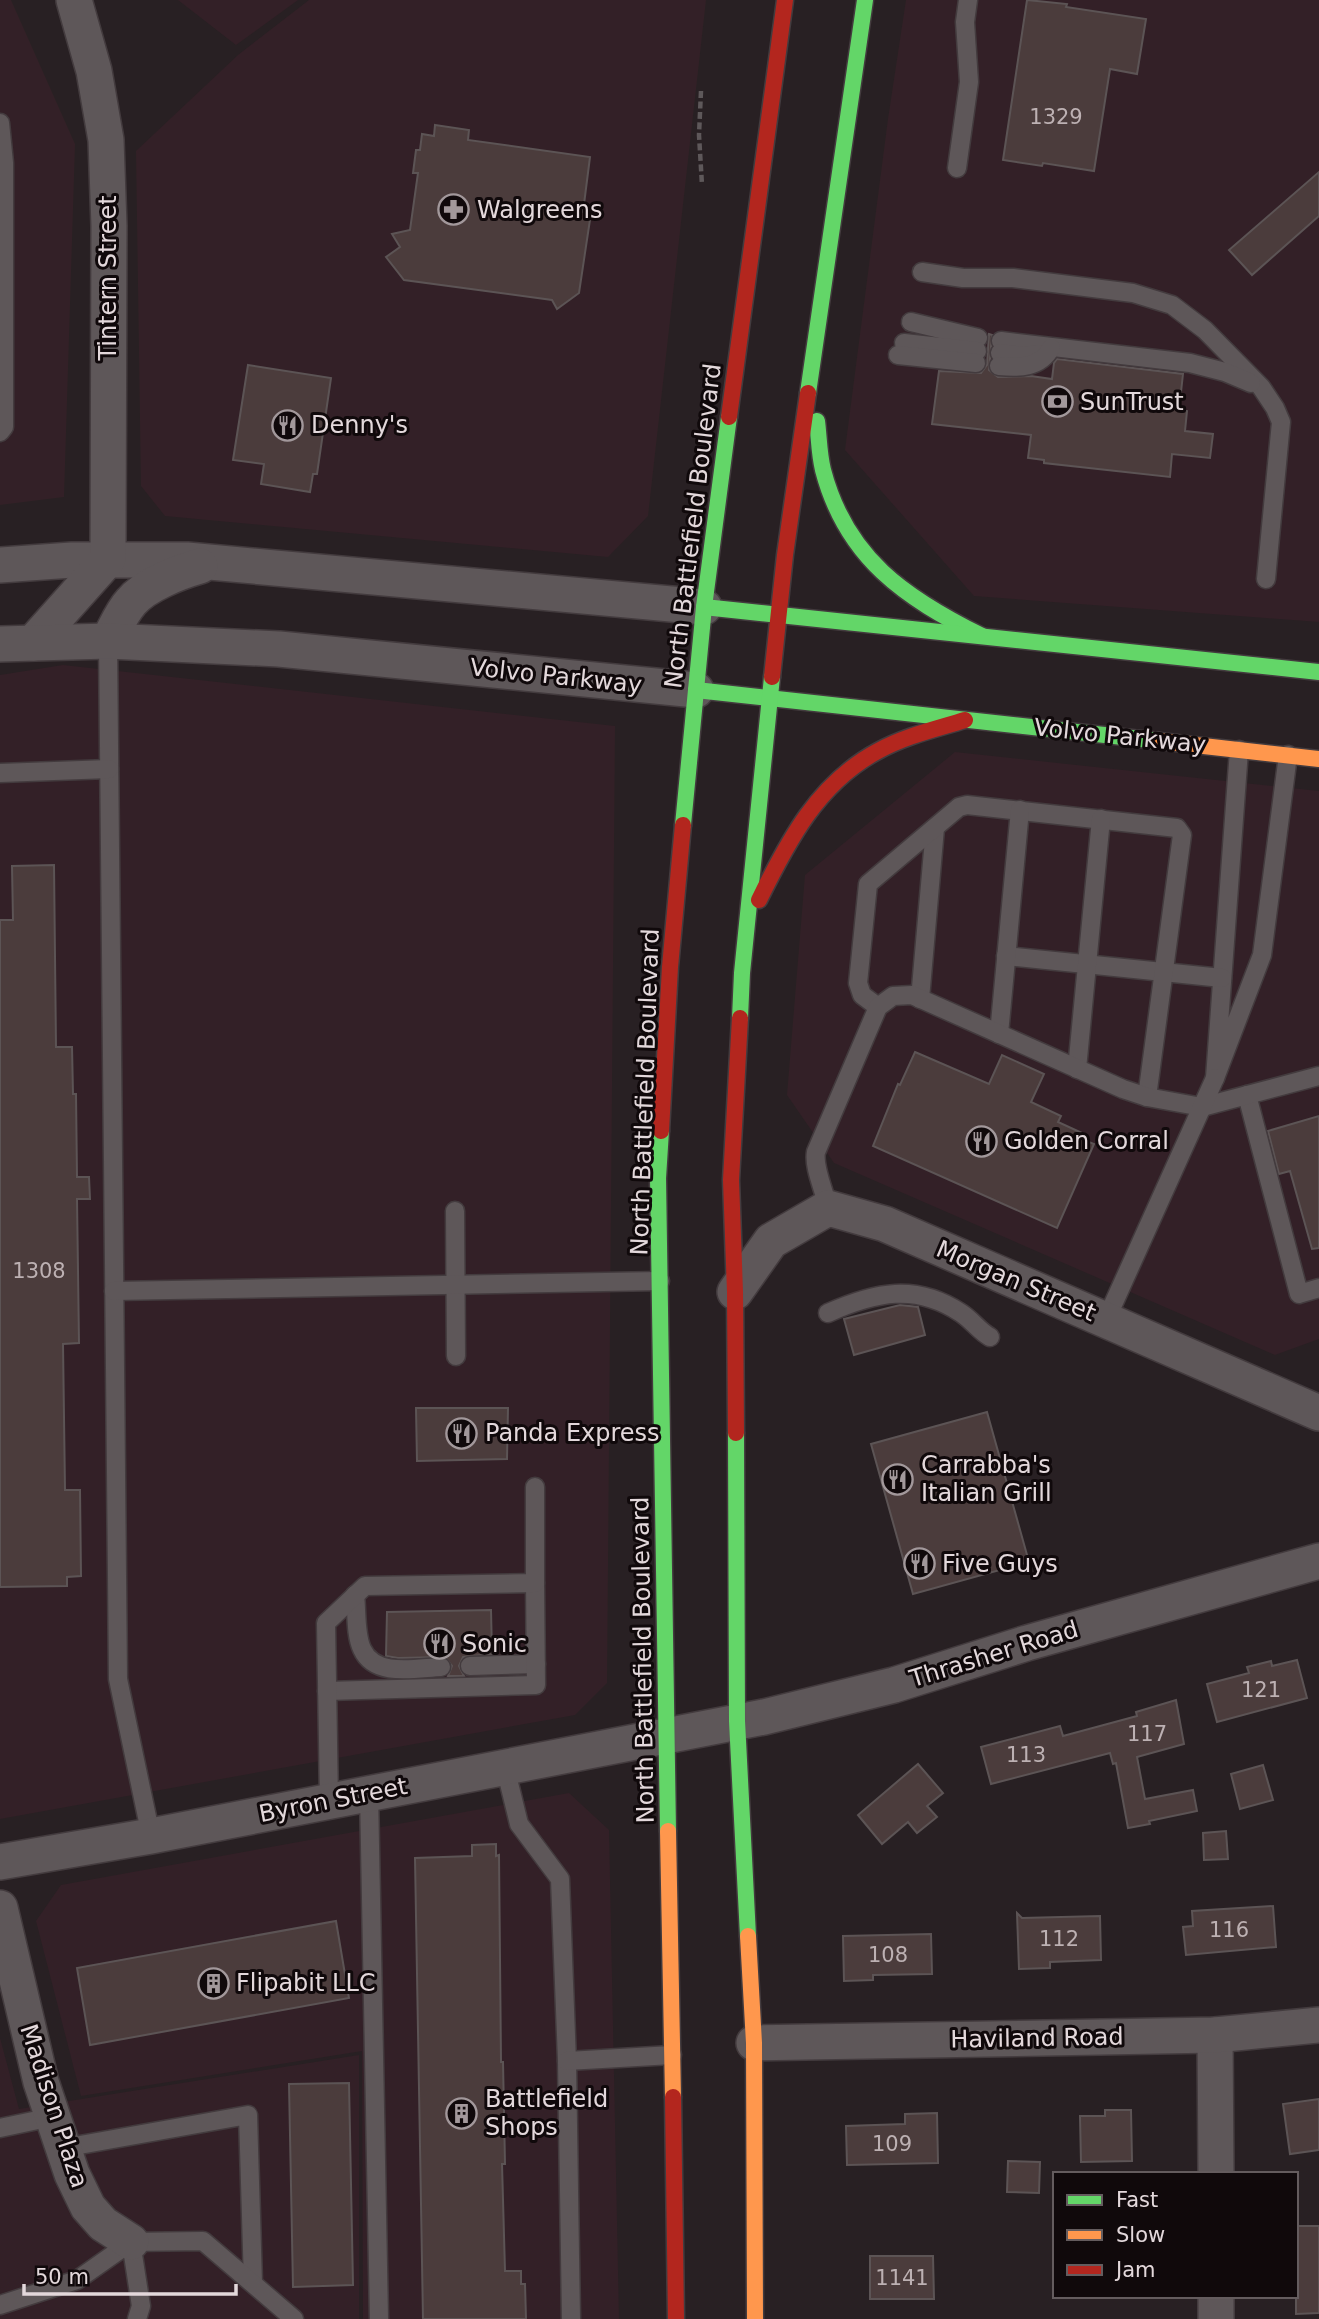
<svg xmlns="http://www.w3.org/2000/svg" width="1319" height="2319" viewBox="0 0 1319 2319" font-family="'DejaVu Sans',sans-serif">
<rect width="100%" height="100%" fill="#282023"/>
<g fill="#332027">
<path d="M0,0H11L75,144L64,497L0,505Z"/>
<path d="M178,0H298L236,45Z"/>
<path d="M309,0H706L648,516L608,557L165,516L141,486L136,151L238,55Z"/>
<path d="M906,0H1319V622L974,596L845,450L888,119Z"/>
<path d="M63,665L615,726L607,1683L575,1715L0,1819V675Z"/>
<path d="M955,752L1319,791V1339L1275,1355L834,1163L787,1095L805,875Z"/>
<path d="M569,1793L609,1830L619,2319H363L362,2051L81,2096L36,1921L61,1885Z"/>
<path d="M0,2038L19,2109L359,2055V2319H0Z"/>
</g>
<g fill="#4b3c3c" stroke="#5c5455" stroke-width="2">
<path d="M1027,0L1067,4L1066,7L1146,19L1137,74L1110,69L1094,171L1043,163L1042,166L1003,160Z"/>
<path d="M435,125L469,130L468,140L590,157L583,212L591,213L579,293L557,309L552,300L404,280L386,257L400,247L392,234L410,230L418,173H413L416,150H420L422,134L434,136Z"/>
<path d="M1319,172V216L1252,275L1229,250Z"/>
<path d="M989,334L992,335L989,370L998,377L1031,376L1052,379L1054,363L1057,359L1183,374L1179,410L1187,411L1185,431L1213,434L1210,458L1172,454L1170,477L1044,463V460L1028,458L1031,435L932,424L939,371L981,373L987,365Z"/>
<path d="M248,365L331,378L317,474H313L310,492L261,484L264,464L233,460Z"/>
<path d="M54,865L56,1047H72L73,1094H76L77,1177H89L90,1199H77L79,1343L63,1344L65,1490H80L81,1576L67,1577V1586L0,1587V920H13L12,866Z"/>
<path d="M915,1052L989,1084L1002,1055L1044,1074L1031,1102L1061,1116L1058,1122L1082,1133L1079,1138L1094,1144L1057,1228L873,1146L898,1084L900,1085Z"/>
<path d="M1319,1116V1248L1312,1249L1290,1171L1279,1174L1268,1131Z"/>
<path d="M900,1305L918,1307L925,1335L854,1355L844,1319Z"/>
<path d="M416,1408H508L507,1459L417,1461Z"/>
<path d="M987,1412L1029,1562L913,1594L871,1444Z"/>
<path d="M491,1610L492,1654L463,1657L459,1666L464,1676H448L452,1666L445,1657L398,1658L386,1656L387,1612Z"/>
<path d="M1297,1660L1307,1698L1217,1722L1207,1684L1249,1673L1247,1667L1271,1661L1272,1666Z"/>
<path d="M1176,1700L1184,1744L1137,1757L1145,1799L1193,1790L1197,1811L1149,1821L1150,1824L1128,1828L1116,1763L1113,1764L1110,1753L991,1784L981,1747L1060,1726L1063,1736L1137,1716L1136,1712Z"/>
<path d="M918,1764L943,1793L927,1806L937,1817L917,1833L908,1822L882,1844L858,1815Z"/>
<path d="M1263,1765L1273,1800L1240,1809L1231,1774Z"/>
<path d="M1226,1831L1228,1859L1204,1860L1203,1833Z"/>
<path d="M496,1844V1856L499,1855L501,2062H503L505,2164H502L505,2271H521V2284H525L526,2319H423L415,1858L472,1856V1845Z"/>
<path d="M1273,1906L1276,1947L1186,1955L1183,1927L1193,1926L1192,1911Z"/>
<path d="M1017,1913L1022,1918L1100,1916L1101,1960L1050,1962V1968L1019,1969Z"/>
<path d="M336,1921L349,1998L90,2045L77,1968Z"/>
<path d="M931,1934L932,1974L873,1975V1980L844,1981L843,1936Z"/>
<path d="M349,2083L353,2285L293,2287L289,2084Z"/>
<path d="M1319,2099V2150L1290,2154L1283,2104Z"/>
<path d="M1105,2110H1131L1132,2161L1081,2162L1080,2116H1105Z"/>
<path d="M937,2113L938,2163L847,2165L846,2126L905,2124V2114Z"/>
<path d="M1008,2161L1040,2162L1039,2193L1007,2192Z"/>
<path d="M1296,2226H1319V2313L1296,2314Z"/>
<path d="M870,2256H933L934,2299H870Z"/>
</g>
<g fill="none" stroke-linecap="round" stroke-linejoin="round">
<defs>
<g id="lane">
<path d="M0,123L4,163V427L0,432"/>
<path d="M957,168L969,82L965,22L968,0"/>
<path d="M922,272L963,278H1013L1133,293L1172,305L1205,330L1261,387L1275,408L1281,422L1266,579"/>
<path d="M911,322L978,338"/>
<path d="M1001,341L1190,363L1225,372L1251,383"/>
<path d="M904,343L977,351"/>
<path d="M1000,353L1023,356L1039,354"/>
<path d="M898,355L976,363"/>
<path d="M999,366C1019,368 1040,368 1051,348"/>
<path d="M108,641L118,1679L151,1836"/>
<path d="M1239,750L1215,1078L1262,955L1288,755"/>
<path d="M0,773L109,769"/>
<path d="M1006,956L1222,978"/>
<path d="M920,999L935,828"/>
<path d="M878,1007L862,995L858,983L868,884L959,807L967,805L1177,828L1182,835L1147,1097"/>
<path d="M999,1034L1020,810"/>
<path d="M1077,1069L1101,819"/>
<path d="M1247,1095L1299,1294L1319,1288"/>
<path d="M828,1208C825,1192 813,1167 816,1152L878,1007L893,996L912,995L1123,1089L1147,1097L1202,1107L1319,1076"/>
<path d="M455,1211L456,1356"/>
<path d="M114,1291L660,1281"/>
<path d="M828,1313C875,1292 916,1283 961,1313C972,1320 979,1331 990,1337"/>
<path d="M1106,1320L1215,1078"/>
<path d="M355,1595C357,1611 355,1634 362,1649C375,1678 416,1668 441,1667"/>
<path d="M470,1666L536,1664"/>
<path d="M327,1691L536,1685L535,1583"/>
<path d="M505,1767L519,1824L560,1879L567,2061L571,2319"/>
<path d="M369,1793L379,2319"/>
<path d="M329,1801L326,1623L365,1586L535,1583V1487"/>
<path d="M567,2061L672,2055"/>
<path d="M0,2128L52,2117"/>
<path d="M63,2148L248,2115L253,2283"/>
<path d="M131,2242L141,2306L137,2319"/>
<path d="M0,2305L77,2280L131,2242L203,2241L294,2319"/>
</g>
<g id="street">
<path d="M0,565L72,560H187L704,607"/>
<path d="M108,641C115,629 121,613 131,602C145,585 179,572 200,566"/>
<path d="M33,643L108,559L109,226L106,140L94,71L74,0"/>
<path d="M0,644L108,641L279,649L696,690"/>
<path d="M735,1292L771,1241L828,1208L885,1224L1319,1413"/>
<path d="M0,1862L151,1836L764,1717L894,1685L1027,1643L1319,1561"/>
<path d="M0,1908L41,2082L72,2174L88,2207L103,2224L131,2242"/>
<path d="M1215,2035L1216,2174"/>
<path d="M754,2043L1215,2035L1319,2025"/>
<path d="M1216,2296V2319"/>
</g>
<g id="fast">
<path d="M808,393L865,0"/>
<path d="M817,421C819,437 819,454 823,470C846,558 905,598 982,636"/>
<path d="M704,607L1319,672"/>
<path d="M696,690L1159,741"/>
<path d="M683,825L704,607L729,417"/>
<path d="M740,1018L742,973L772,677"/>
<path d="M661,1131L658,1178L668,1831"/>
<path d="M736,1433L737,1721L748,1936"/>
</g>
<g id="slow">
<path d="M1159,741L1319,759"/>
<path d="M668,1831L673,2097"/>
<path d="M748,1936L754,2043L755,2319"/>
</g>
<g id="jam">
<path d="M729,417L785,0"/>
<path d="M772,677L785,555L808,393"/>
<path d="M759,900C788,841 818,783 878,751C905,736 936,729 965,720"/>
<path d="M661,1131L670,967L683,825"/>
<path d="M736,1433L735,1292L731,1180L740,1018"/>
<path d="M673,2097L676,2319"/>
</g>
</defs>
<use href="#lane" stroke="#433b3e" stroke-width="21"/>
<use href="#street" stroke="#433b3e" stroke-width="38"/>
<use href="#fast" stroke="#433b3e" stroke-width="19"/>
<use href="#slow" stroke="#433b3e" stroke-width="19"/>
<use href="#jam" stroke="#433b3e" stroke-width="19"/>
<path stroke="#5e585a" stroke-width="4.5" stroke-dasharray="7 3.5" stroke-linecap="butt" d="M701,91L699,135L702,185"/>
<use href="#lane" stroke="#5e5759" stroke-width="18"/>
<use href="#street" stroke="#5e5759" stroke-width="35"/>
<use href="#fast" stroke="#63d668" stroke-width="16"/>
<use href="#slow" stroke="#ff974d" stroke-width="16"/>
<use href="#jam" stroke="#b3261e" stroke-width="16"/>
</g>
<defs>
<symbol id="pharmacy-ring" viewBox="-11 -11 22 22"><circle r="9.5" fill="#10090b" stroke="#a2989b" stroke-width="1.5"/><path d="M-2-6h4v4h4v4h-4v4h-4v-4h-4v-4h4Z" fill="#a2989b"/></symbol>
<symbol id="bank-ring" viewBox="-11 -11 22 22"><circle r="9.5" fill="#10090b" stroke="#a2989b" stroke-width="1.5"/><path d="M-6-4H6V4H-6ZM0-2.3a2.3 2.3 0 1 0 0 4.6a2.3 2.3 0 1 0 0-4.6Z" fill="#a2989b"/></symbol>
<symbol id="restaurant-ring" viewBox="-11 -11 22 22"><circle r="9.5" fill="#10090b" stroke="#a2989b" stroke-width="1.5"/><path d="M-5-6h1v4h1v-4h1v4h1v-4h1v5L-1.5 .5V6h-2V.5L-5-1ZM5-6V6H3V1.5H1.5Q1.5-4 5-6Z" fill="#a2989b"/></symbol>
<symbol id="building-ring" viewBox="-11 -11 22 22"><circle r="9.5" fill="#10090b" stroke="#a2989b" stroke-width="1.5"/><path d="M-4-6H4V6H1V3H-1V6H-4ZM-2.5-4.3h1.7v1.8h-1.7ZM.8-4.3h1.7v1.8H.8ZM-2.5-1h1.7V.8h-1.7ZM.8-1h1.7V.8H.8Z" fill="#a2989b"/></symbol>
</defs>
<g fill-rule="evenodd">
<use href="#pharmacy-ring" x="436" y="192" width="35" height="35"/>
<use href="#bank-ring" x="1040" y="384" width="35" height="35"/>
<use href="#restaurant-ring" x="270" y="408" width="35" height="35"/>
<use href="#restaurant-ring" x="964" y="1124" width="35" height="35"/>
<use href="#restaurant-ring" x="444" y="1416" width="35" height="35"/>
<use href="#restaurant-ring" x="880" y="1462" width="35" height="35"/>
<use href="#restaurant-ring" x="902" y="1546" width="35" height="35"/>
<use href="#restaurant-ring" x="422" y="1626" width="35" height="35"/>
<use href="#building-ring" x="196" y="1966" width="35" height="35"/>
<use href="#building-ring" x="444" y="2096" width="35" height="35"/>
</g>
<g text-anchor="middle" stroke-width="6" stroke-linejoin="round" paint-order="stroke">
<g font-size="21" fill="#bdb1b3">
<text x="1056" y="124">1329</text>
<text x="39" y="1278">1308</text>
<text x="1261" y="1697">121</text>
<text x="1147" y="1741">117</text>
<text x="1026" y="1762">113</text>
<text x="1229" y="1937">116</text>
<text x="1059" y="1946">112</text>
<text x="888" y="1962">108</text>
<text x="892" y="2151">109</text>
<text x="902" y="2285">1141</text>
</g>
<g font-size="24" fill="#e3d8db" stroke="#10090b" text-anchor="start">
<text x="477" y="218">Walgreens</text>
<text x="1080" y="410">SunTrust</text>
<text x="311" y="433">Denny's</text>
<text x="1004" y="1149">Golden Corral</text>
<text x="485" y="1441">Panda Express</text>
<text x="921" y="1473">Carrabba's<tspan x="921" dy="28">Italian Grill</tspan></text>
<text x="942" y="1572">Five Guys</text>
<text x="462" y="1652">Sonic</text>
<text x="236" y="1991">Flipabit LLC</text>
<text x="485" y="2107">Battlefield<tspan x="485" dy="28">Shops</tspan></text>
</g>
<g font-size="24" fill="#e3d8db" stroke="#10090b">
<text transform="translate(108 278) rotate(-90)" y="8">Tintern Street</text>
<text transform="translate(693 526) rotate(-83)" y="8">North Battlefield Boulevard</text>
<text transform="translate(556 676) rotate(6)" y="8">Volvo Parkway</text>
<text transform="translate(1120 736) rotate(6)" y="8">Volvo Parkway</text>
<text transform="translate(645 1092) rotate(-88)" y="8">North Battlefield Boulevard</text>
<text transform="translate(1016 1281) rotate(23)" y="8">Morgan Street</text>
<text transform="translate(994 1654) rotate(-17)" y="8">Thrasher Road</text>
<text transform="translate(643 1660) rotate(-91)" y="8">North Battlefield Boulevard</text>
<text transform="translate(333 1800) rotate(-11)" y="8">Byron Street</text>
<text transform="translate(1037 2038) rotate(-1)" y="8">Haviland Road</text>
<text transform="translate(54 2106) rotate(72)" y="8">Madison Plaza</text>
</g>
</g>
<rect x="1053" y="2172" width="245" height="126" fill="#10090b" stroke="#645c5e" stroke-width="2"/>
<rect x="1067" y="2195" width="35" height="10" fill="#63d668" stroke="#645c5e" stroke-width="2"/>
<text x="1116" y="2207" font-size="21" fill="#e3d8db">Fast</text>
<rect x="1067" y="2230" width="35" height="10" fill="#ff974d" stroke="#645c5e" stroke-width="2"/>
<text x="1116" y="2242" font-size="21" fill="#e3d8db">Slow</text>
<rect x="1067" y="2265" width="35" height="10" fill="#b3261e" stroke="#645c5e" stroke-width="2"/>
<text x="1116" y="2277" font-size="21" fill="#e3d8db">Jam</text>
<path d="M24 2284v10h212v-10" fill="none" stroke="#e3d8db" stroke-width="3.5"/>
<text x="35" y="2284" font-size="21" fill="#e3d8db" stroke="#10090b" stroke-width="5" paint-order="stroke">50 m</text>
</svg>
